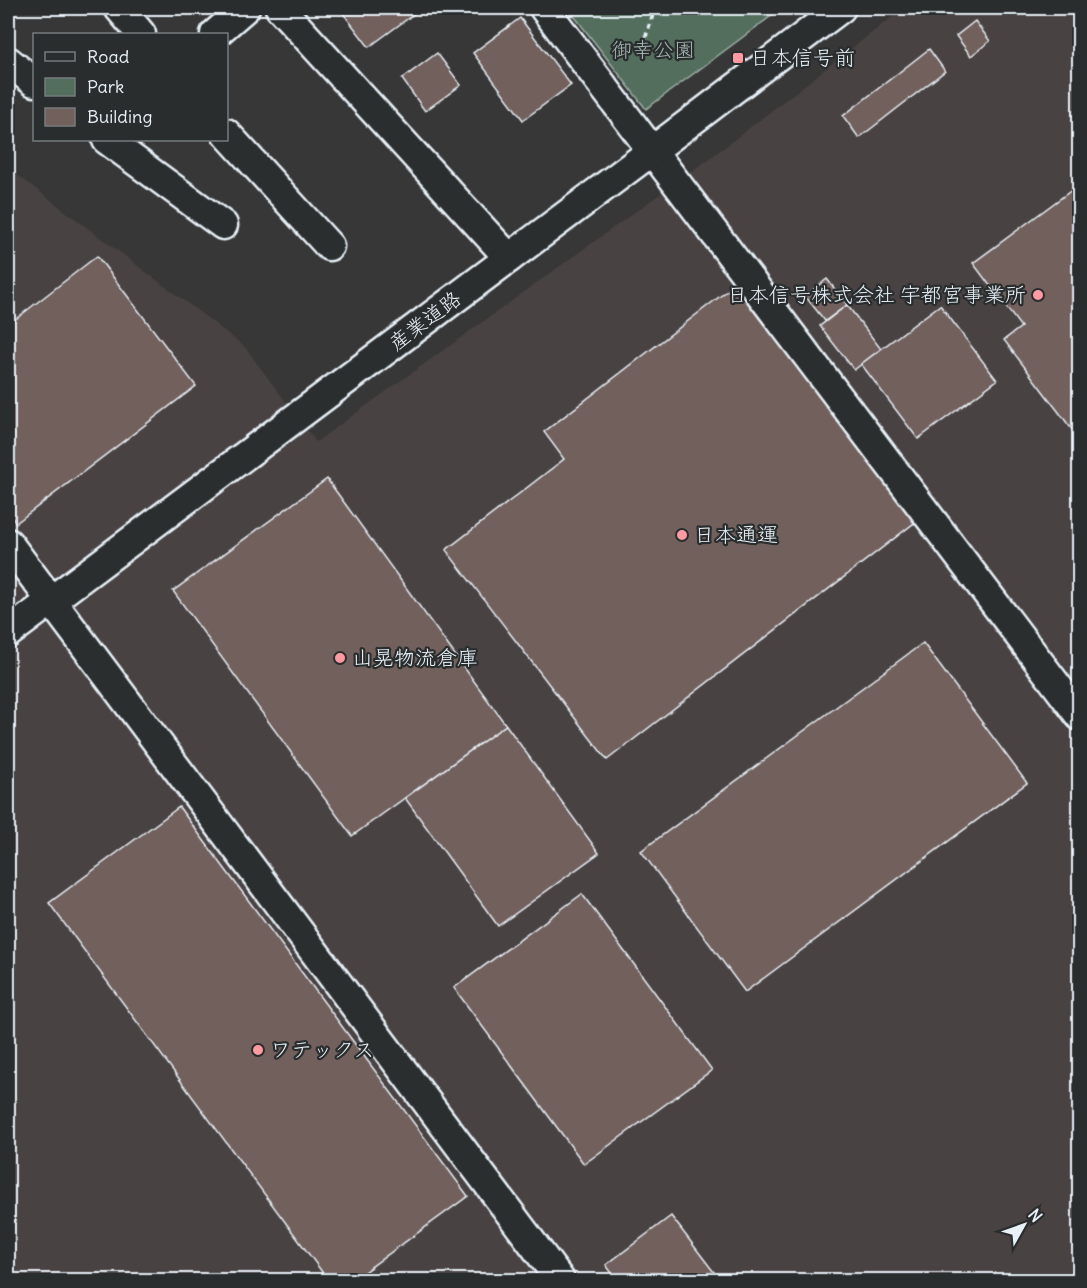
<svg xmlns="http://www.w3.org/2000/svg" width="1087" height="1288" viewBox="0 0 1087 1288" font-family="Delius,'Klee One',sans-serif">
<rect width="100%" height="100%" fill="#383737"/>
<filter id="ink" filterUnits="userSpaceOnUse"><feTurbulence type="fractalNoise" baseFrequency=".0167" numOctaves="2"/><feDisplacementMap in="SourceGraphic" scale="12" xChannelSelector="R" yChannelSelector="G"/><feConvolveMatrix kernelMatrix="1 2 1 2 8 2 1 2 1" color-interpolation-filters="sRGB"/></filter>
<g filter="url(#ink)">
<path fill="#494342" d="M904,8H1079V1280H8V168L244,346L316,442L717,153Z"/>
<path fill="#536e5d" stroke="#9eb0aa" stroke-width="1.5" d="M568,8H782L646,109Z"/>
<g fill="#72605d" stroke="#e8f1f8" stroke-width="1.5">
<path d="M339,8H422L369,47Z"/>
<path d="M520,18L571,85L523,120L473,53Z"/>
<path d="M975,21L990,41L971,56L956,36Z"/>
<path d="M929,49L945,71L859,138L843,116Z"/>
<path d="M437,53L461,85L425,111L402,79Z"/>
<path d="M1080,184V440L1004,340L1021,327L973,263Z"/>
<path d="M97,256L196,386L16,523L8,512V325Z"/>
<path d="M827,279L847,305L825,321L805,296Z"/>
<path d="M736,284L918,520L607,760L446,550L564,459L544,432Z"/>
<path d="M847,305L881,349L854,370L820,326Z"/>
<path d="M940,305L997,380L918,439L861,364Z"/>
<path d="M327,479L506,725L352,836L173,591Z"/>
<path d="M923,643L1027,783L745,992L641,851Z"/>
<path d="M506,725L599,853L498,926L405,798Z"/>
<path d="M179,807L468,1196L353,1280H328L49,903Z"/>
<path d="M582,894L712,1070L584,1164L454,988Z"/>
<path d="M671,1216L720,1280H617L606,1265Z"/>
<path d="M8,1263L20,1280H8Z"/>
</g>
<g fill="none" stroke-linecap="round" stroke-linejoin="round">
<defs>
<g id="minor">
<path d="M119,8L141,34"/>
<path d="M280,8L509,258"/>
<path d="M544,8L1080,716"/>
<path d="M215,34L245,8"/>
<path d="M8,61L34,82"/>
<path d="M226,133L329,246"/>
<path d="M107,140L223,225"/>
<path d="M8,543L560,1280"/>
<path d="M8,633L652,151L841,8"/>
</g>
</defs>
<use href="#minor" stroke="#e8f1f8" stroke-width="33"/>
<path stroke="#e8f1f8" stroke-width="4" stroke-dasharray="4.5 4.5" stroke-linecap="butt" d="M640,54L655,8"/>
<use href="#minor" stroke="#2a2d2e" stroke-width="28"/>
</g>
</g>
<g fill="#ff9aa2" stroke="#2a2d2e" stroke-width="2">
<rect x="732" y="52" width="12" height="12" rx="3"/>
<circle cx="1038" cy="295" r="6"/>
<circle cx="682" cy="535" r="6"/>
<circle cx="340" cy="658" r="6"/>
<circle cx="258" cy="1050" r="6"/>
</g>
<g text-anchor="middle" stroke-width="4.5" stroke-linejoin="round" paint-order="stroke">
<g font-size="21" fill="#a5b6b2" stroke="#2a2d2e">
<text x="653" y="57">御幸公園</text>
</g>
<g font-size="21" fill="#e8f1f8" stroke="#2a2d2e" text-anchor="start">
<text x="750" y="65">日本信号前</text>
<text x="1026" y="302" text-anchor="end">日本信号株式会社 宇都宮事業所</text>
<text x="694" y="542">日本通運</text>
<text x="352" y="665">山晃物流倉庫</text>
<text x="270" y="1057">ワテックス</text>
</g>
<g font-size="21" fill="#e8f1f8" stroke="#2a2d2e">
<text transform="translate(425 321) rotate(-37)" y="7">産業道路</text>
</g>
</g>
<rect width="1087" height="1288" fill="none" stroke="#2a2d2e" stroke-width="30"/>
<rect x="15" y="15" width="1057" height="1258" fill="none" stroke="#e8f1f8" stroke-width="2" filter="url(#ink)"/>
<rect x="33" y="33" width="195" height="108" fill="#2a2d2e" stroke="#767b7f" stroke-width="1.5"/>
<rect x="45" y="52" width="30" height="9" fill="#2a2d2e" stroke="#767b7f" stroke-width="1.5"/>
<text x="87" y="63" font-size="18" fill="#e8f1f8">Road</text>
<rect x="45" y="78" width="30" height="18" fill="#536e5d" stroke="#767b7f" stroke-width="1.5"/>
<text x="87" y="93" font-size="18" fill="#e8f1f8">Park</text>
<rect x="45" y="108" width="30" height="18" fill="#72605d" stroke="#767b7f" stroke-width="1.5"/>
<text x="87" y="123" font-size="18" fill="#e8f1f8">Building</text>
<g transform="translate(1024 1225) rotate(50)" stroke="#2a2d2e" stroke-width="4.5" paint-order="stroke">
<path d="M0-4.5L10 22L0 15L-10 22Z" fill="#e8f1f8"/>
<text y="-9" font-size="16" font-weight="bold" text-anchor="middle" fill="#e8f1f8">N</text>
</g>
</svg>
